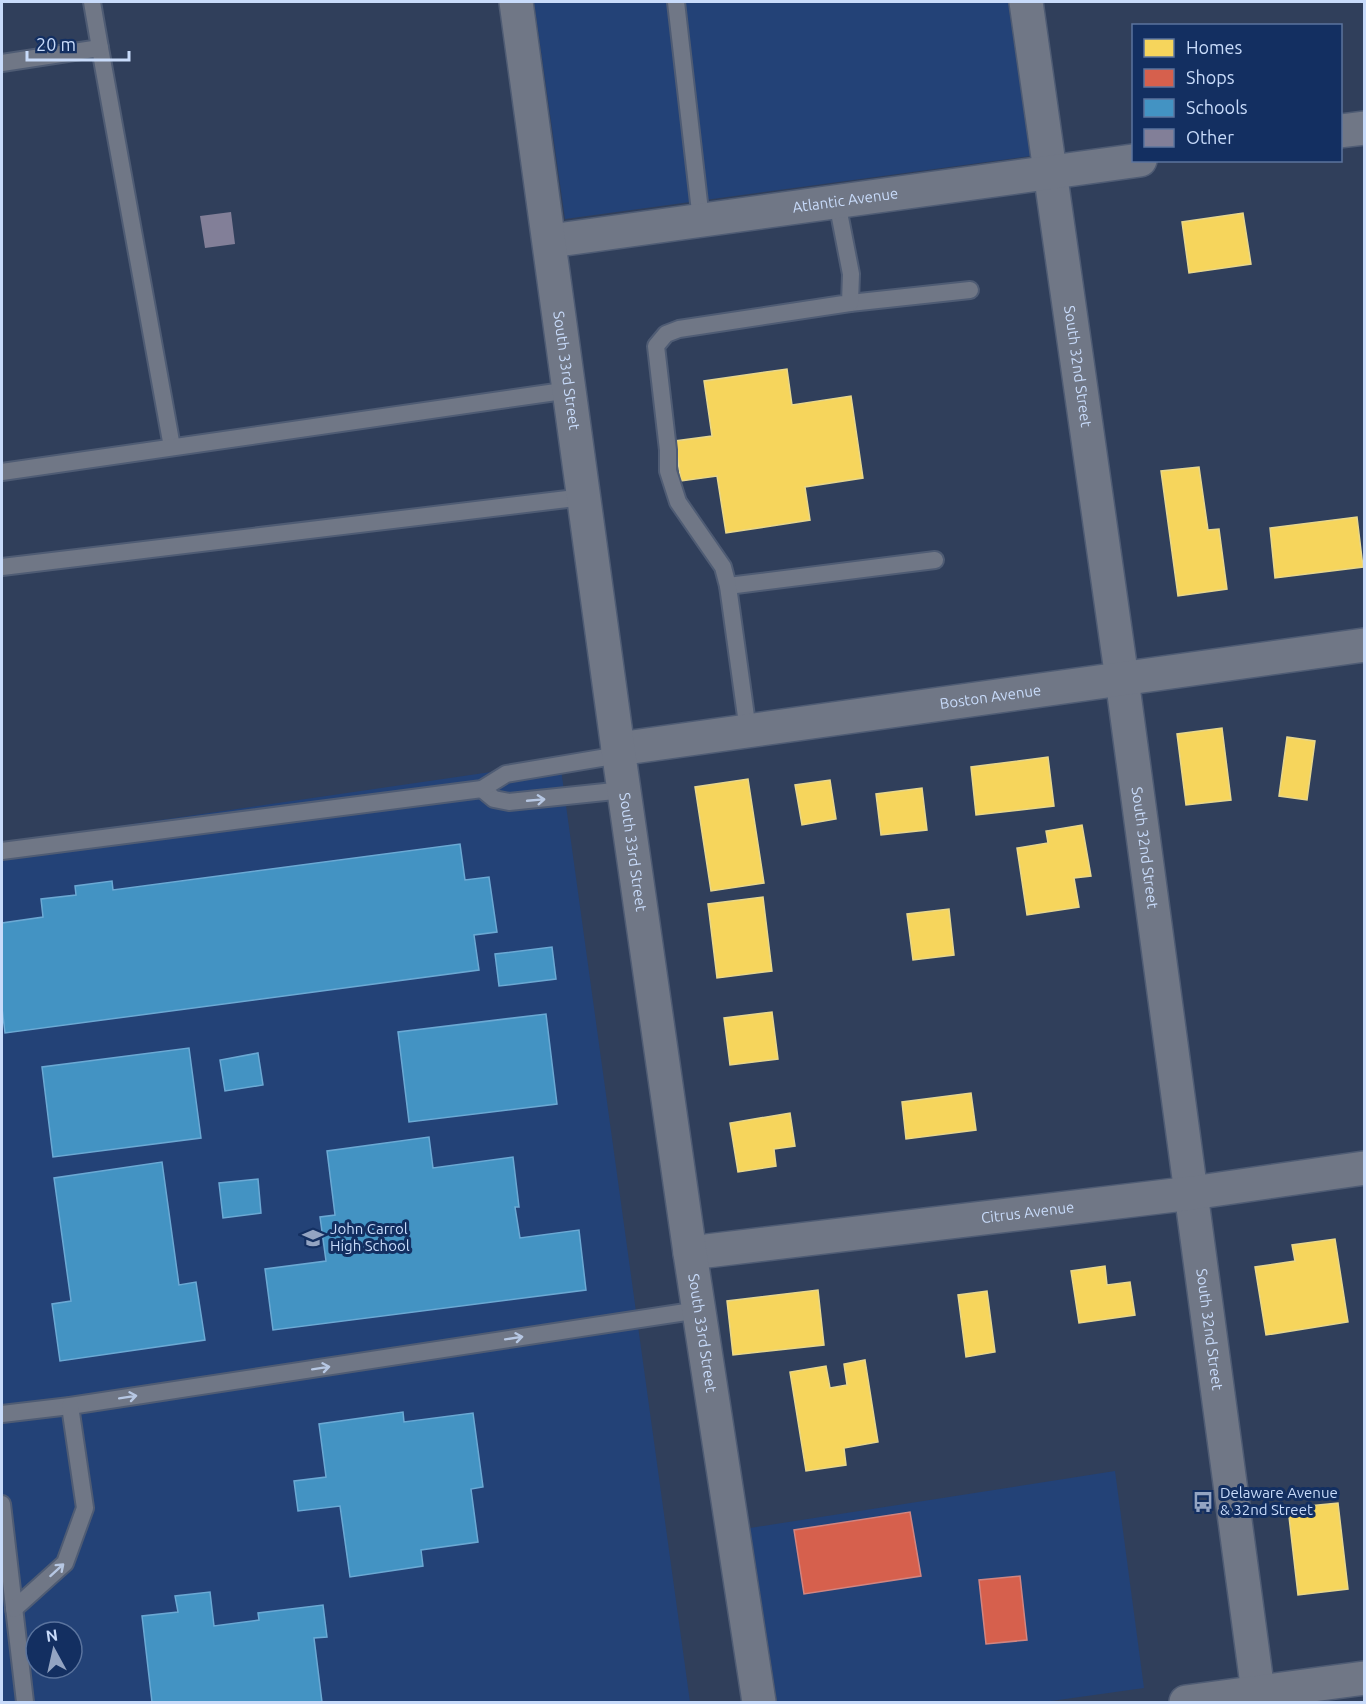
<svg xmlns="http://www.w3.org/2000/svg" width="1366" height="1704" viewBox="0 0 1366 1704" font-family="Ubuntu,sans-serif">
<rect width="100%" height="100%" fill="#303f5b"/>
<g fill="#234277" fill-rule="evenodd">
<path d="M534,2H1008L1031,156L565,219Z"/>
<path d="M560,762L690,1702H2V843ZM36,1632H72V1668H36Z"/>
<path d="M1115,1471L1144,1688L1044,1702H777L750,1528Z"/>
</g>
<g fill="#f6d55c" stroke="#e8d78b" stroke-width="1.5">
<path d="M1243,213L1251,264L1189,273L1182,222Z"/>
<path d="M787,369L792,405L851,396L863,478L805,487L810,520L726,533L717,476L681,481L675,441L712,436L704,381Z"/>
<path d="M1199,467L1208,530L1219,529L1227,589L1178,596L1161,471Z"/>
<path d="M1357,517L1363,567L1275,578L1270,528Z"/>
<path d="M1222,728L1231,800L1186,805L1177,734Z"/>
<path d="M1287,737L1315,741L1307,800L1279,796Z"/>
<path d="M1048,757L1054,806L976,815L971,767Z"/>
<path d="M748,779L764,883L711,891L695,787Z"/>
<path d="M830,780L836,819L802,825L795,785Z"/>
<path d="M922,788L927,830L881,835L876,794Z"/>
<path d="M1082,825L1091,876L1074,878L1079,907L1027,915L1017,848L1048,843L1046,831Z"/>
<path d="M763,897L772,971L717,978L708,904Z"/>
<path d="M949,909L954,955L913,960L907,914Z"/>
<path d="M772,1012L778,1059L730,1065L724,1018Z"/>
<path d="M971,1093L976,1130L906,1139L902,1102Z"/>
<path d="M790,1113L795,1146L774,1149L776,1166L738,1172L730,1123Z"/>
<path d="M1335,1239L1348,1322L1266,1335L1255,1267L1295,1261L1292,1245Z"/>
<path d="M1105,1266L1107,1285L1130,1282L1135,1315L1079,1323L1071,1271Z"/>
<path d="M818,1290L824,1345L733,1355L727,1301Z"/>
<path d="M987,1291L995,1352L966,1357L958,1295Z"/>
<path d="M865,1360L878,1442L844,1448L846,1465L806,1471L790,1372L826,1366L830,1388L847,1385L844,1364Z"/>
<path d="M1338,1503L1348,1589L1298,1595L1288,1508Z"/>
</g>
<g fill="#d6604d" stroke="#d28581" stroke-width="1.5">
<path d="M910,1512L921,1576L804,1594L794,1530Z"/>
<path d="M1020,1576L1027,1640L986,1644L979,1580Z"/>
</g>
<g fill="#4393c3" stroke="#6ba9d4" stroke-width="1.5">
<path d="M460,844L465,880L489,877L497,932L474,935L479,970L5,1033L2,1008V923L43,917L41,899L76,895L75,886L112,881L113,890Z"/>
<path d="M552,947L556,979L499,986L495,954Z"/>
<path d="M546,1014L557,1104L409,1122L398,1032Z"/>
<path d="M189,1048L201,1138L53,1157L42,1067Z"/>
<path d="M258,1053L263,1085L225,1091L220,1060Z"/>
<path d="M429,1137L433,1168L513,1157L519,1207H515L520,1238L579,1230L586,1290L273,1330L265,1269L326,1261L320,1217L335,1215L327,1151Z"/>
<path d="M162,1162L179,1285L196,1282L205,1340L60,1361L52,1304L71,1301L54,1178Z"/>
<path d="M258,1179L261,1213L223,1218L219,1183Z"/>
<path d="M403,1412L404,1422L473,1413L483,1487L471,1489L478,1542L421,1550L423,1566L350,1577L340,1506L298,1511L294,1481L326,1477L319,1424Z"/>
<path d="M210,1592L214,1626L259,1620L258,1613L323,1605L327,1637L314,1638L322,1702H152L142,1616L178,1612L175,1596Z"/>
</g>
<path fill="#827f98" d="M231,212L235,244L205,248L200,216Z"/>
<g fill="none" stroke-linecap="round" stroke-linejoin="round">
<defs>
<g id="service">
<path d="M676,2L701,220"/>
<path d="M100,48L172,447"/>
<path d="M2,63L100,48L92,2"/>
<path d="M850,303L970,290"/>
<path d="M2,472L570,390"/>
<path d="M2,567L584,497"/>
<path d="M728,586L935,560"/>
<path d="M748,731L728,586L723,567L678,502L668,471V450L656,346L666,334L679,329L850,303L851,274L837,202"/>
<path d="M482,789L494,799L509,802L624,790"/>
<path d="M2,851L482,789L506,774L619,755"/>
<path d="M2,1414L70,1406L699,1310"/>
<path d="M2,1504L25,1702"/>
<path d="M14,1609L65,1563L85,1508L70,1406"/>
</g>
<g id="minor">
<path id="s1" d="M1026,2L1122,679L1258,1692"/>
<path d="M1340,131L1364,128"/>
<path id="s2" d="M550,241L1140,160"/>
<path id="s3" d="M618,749L1364,645"/>
<path id="s4" d="M690,1253L1192,1193L1364,1168"/>
</g>
<g id="tertiary">
<path id="s5" d="M516,2L618,749L690,1253L759,1702"/>
<path d="M1186,1702L1364,1678"/>
</g>
</defs>
<use href="#service" stroke="#4f5c74" stroke-width="20"/>
<use href="#minor" stroke="#4f5c74" stroke-width="36"/>
<use href="#tertiary" stroke="#4f5c74" stroke-width="36"/>
<use href="#service" stroke="#707786" stroke-width="16"/>
<use href="#minor" stroke="#707786" stroke-width="33"/>
<use href="#tertiary" stroke="#707786" stroke-width="33"/>
</g>
<defs><path id="oneway-shaft" d="M-6 0H5M1.5-3L5.5 0L1.5 3" fill="none" stroke-width="1.6" stroke-linecap="round" stroke-linejoin="round" transform="scale(1.5)"/></defs>
<g stroke="#b6c7e3">
<use href="#oneway-shaft" transform="translate(536 800) rotate(-5)"/>
<use href="#oneway-shaft" transform="translate(514 1338) rotate(-9)"/>
<use href="#oneway-shaft" transform="translate(321 1368) rotate(-9)"/>
<use href="#oneway-shaft" transform="translate(128 1397) rotate(-9)"/>
<use href="#oneway-shaft" transform="translate(57 1570) rotate(-42)"/>
</g>
<defs>
<symbol id="school-bare" viewBox="-9 -9 18 18"><path d="M0-5L7-2L0 1L-7-2ZM-4 1L0 2.5L4 1V4Q0 6-4 4Z" fill="#93a4c2" stroke="#132f61" stroke-width="2.5" paint-order="stroke"/></symbol>
<symbol id="bus-bare" viewBox="-9 -9 18 18"><path d="M-5-6H5V4H4V6H2V4H-2V6H-4V4H-5ZM-3.5-4V0h7V-4ZM-3.5 1.2v1.5H-2V1.2ZM2 1.2v1.5H3.5V1.2Z" fill="#93a4c2" stroke="#132f61" stroke-width="2.5" paint-order="stroke"/></symbol>
</defs>
<g fill-rule="evenodd">
<use href="#school-bare" x="298" y="1223" width="30" height="30"/>
<use href="#bus-bare" x="1188" y="1487" width="30" height="30"/>
</g>
<g text-anchor="middle" stroke-width="6" stroke-linejoin="round" paint-order="stroke">
<g font-size="15" fill="#c8dbfa" stroke="#132f61">
<text dy="5" stroke="none"><textPath href="#s2" startOffset="298">Atlantic Avenue</textPath></text>
<text dy="5" stroke="none"><textPath href="#s1" startOffset="368">South 32nd Street</textPath></text>
<text dy="5" stroke="none"><textPath href="#s5" startOffset="372">South 33rd Street</textPath></text>
<text dy="5" stroke="none"><textPath href="#s3" startOffset="376">Boston Avenue</textPath></text>
<text dy="5" stroke="none"><textPath href="#s1" startOffset="854">South 32nd Street</textPath></text>
<text dy="5" stroke="none"><textPath href="#s5" startOffset="858">South 33rd Street</textPath></text>
<text dy="5" stroke="none"><textPath href="#s4" startOffset="340">Citrus Avenue</textPath></text>
<text dy="5" stroke="none"><textPath href="#s1" startOffset="1340">South 32nd Street</textPath></text>
<text dy="5" stroke="none"><textPath href="#s5" startOffset="1344">South 33rd Street</textPath></text>
</g>
<g font-size="15" fill="#c8dbfa" stroke="#132f61" text-anchor="start">
<text x="330" y="1234">John Carrol<tspan x="330" dy="17">High School</tspan></text>
<text x="1220" y="1498">Delaware Avenue<tspan x="1220" dy="17">&amp; 32nd Street</tspan></text>
</g>
</g>
<rect width="1366" height="1704" fill="none" stroke="#c8dbfa" stroke-width="6"/>
<rect x="1132" y="24" width="210" height="138" fill="#132f61" stroke="#5b749e" stroke-width="1.5"/>
<rect x="1144" y="39" width="30" height="18" fill="#f6d55c" stroke="#5b749e" stroke-width="1.5"/>
<text x="1186" y="54" font-size="18" fill="#c8dbfa">Homes</text>
<rect x="1144" y="69" width="30" height="18" fill="#d6604d" stroke="#5b749e" stroke-width="1.5"/>
<text x="1186" y="84" font-size="18" fill="#c8dbfa">Shops</text>
<rect x="1144" y="99" width="30" height="18" fill="#4393c3" stroke="#5b749e" stroke-width="1.5"/>
<text x="1186" y="114" font-size="18" fill="#c8dbfa">Schools</text>
<rect x="1144" y="129" width="30" height="18" fill="#827f98" stroke="#5b749e" stroke-width="1.5"/>
<text x="1186" y="144" font-size="18" fill="#c8dbfa">Other</text>
<g transform="translate(54 1650) rotate(352)"><circle r="28" fill="#132f61" stroke="#5b749e" stroke-width="1.5"/>
<path d="M0-4.5L10 22L0 15L-10 22Z" fill="#93a4c2"/>
<text y="-9" font-size="16" font-weight="bold" text-anchor="middle" fill="#c8dbfa">N</text>
</g>
<path d="M27 51v9h102v-9" fill="none" stroke="#c8dbfa" stroke-width="3"/>
<text x="36" y="51" font-size="18" fill="#c8dbfa" stroke="#132f61" stroke-width="4.5" paint-order="stroke">20 m</text>
</svg>
